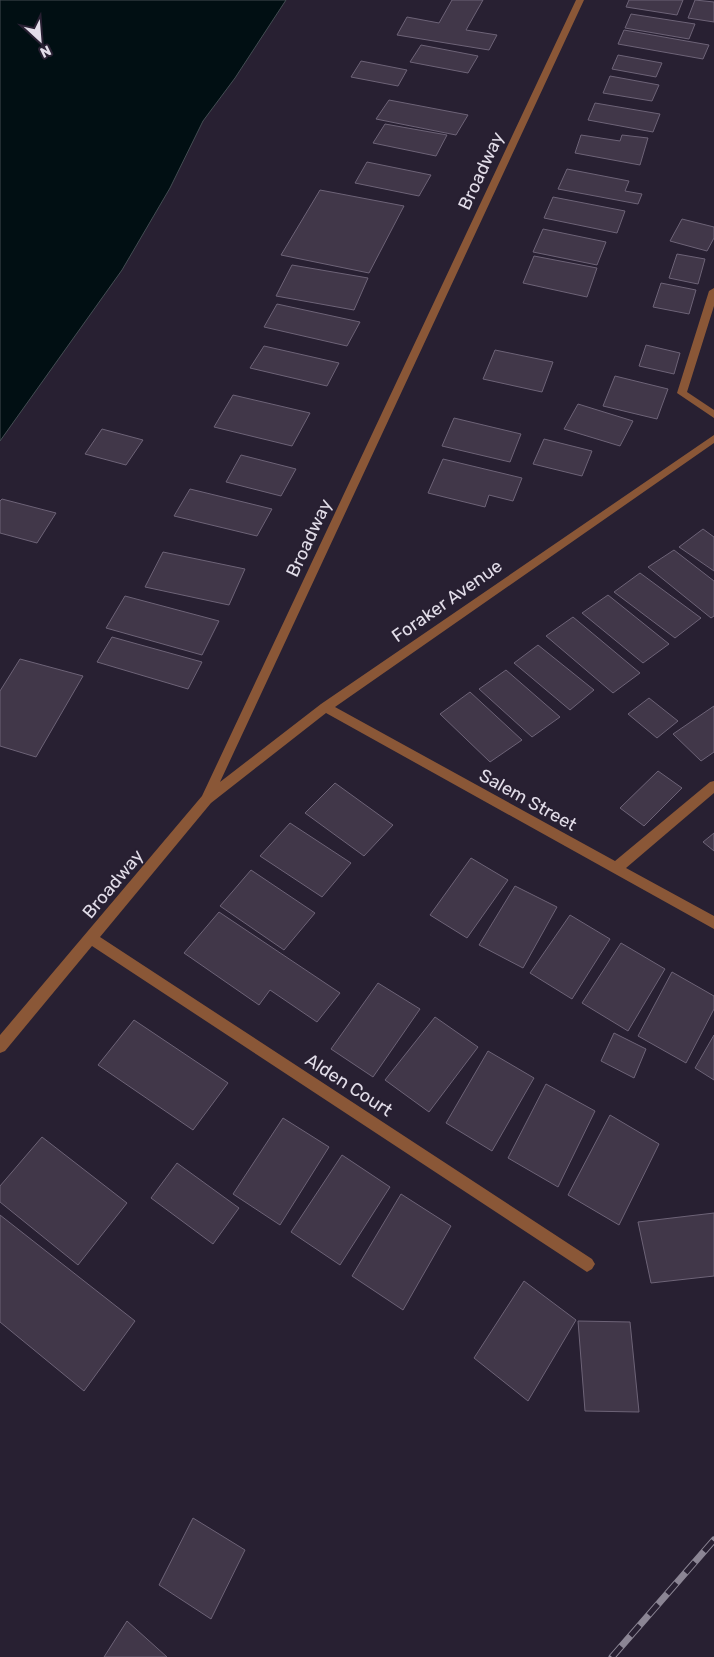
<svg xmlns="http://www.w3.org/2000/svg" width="714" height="1657" viewBox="0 0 714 1657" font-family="Rubik,sans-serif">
<rect width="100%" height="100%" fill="#282032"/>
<path fill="#010f13" stroke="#444d53" d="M0,0H286L235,78L203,121L170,188L122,270L0,441Z"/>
<g fill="#413749" stroke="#6d6377">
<path d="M452,0H483L466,30L497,35L489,50L397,35L407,17L439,23Z"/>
<path d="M629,0H683L677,15L626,7Z"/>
<path d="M695,0L714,2V22L688,18Z"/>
<path d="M631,14L695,24L689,39L625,28Z"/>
<path d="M624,30L709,45L703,59L618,44Z"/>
<path d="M421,45L478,56L468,73L410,62Z"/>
<path d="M618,55L662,63L656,77L612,69Z"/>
<path d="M361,61L407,70L398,86L351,77Z"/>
<path d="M610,76L659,85L652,101L603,93Z"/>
<path d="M389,100L468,115L456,135L376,119Z"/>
<path d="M595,103L660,114L653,132L588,120Z"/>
<path d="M385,124L447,135L436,156L373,143Z"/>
<path d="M581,135L620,141L622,135L648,138L640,165L575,153Z"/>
<path d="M367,162L431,175L419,196L355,183Z"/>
<path d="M567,169L629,181L625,191L642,194L638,204L558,189Z"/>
<path d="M320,190L404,206L369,273L281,255Z"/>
<path d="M553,197L625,211L617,233L544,218Z"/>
<path d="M682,219L714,227V238L707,251L670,241Z"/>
<path d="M543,229L606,242L597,265L533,252Z"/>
<path d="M677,254L705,259L698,284L669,278Z"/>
<path d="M534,256L597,268L587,297L523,283Z"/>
<path d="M292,265L368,278L354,310L276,296Z"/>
<path d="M661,283L696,290L689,314L653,307Z"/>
<path d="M277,304L360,322L347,346L264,327Z"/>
<path d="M646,345L680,353L674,374L639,366Z"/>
<path d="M264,346L339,363L327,386L250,368Z"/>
<path d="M495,350L553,362L542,392L483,379Z"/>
<path d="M615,376L668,389L657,419L603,406Z"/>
<path d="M233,395L310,413L292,446L214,427Z"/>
<path d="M578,404L633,421L620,446L564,429Z"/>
<path d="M454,418L521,434L510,462L442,446Z"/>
<path d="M102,429L143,440L126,465L85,454Z"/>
<path d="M544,439L592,451L582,476L533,464Z"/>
<path d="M241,455L296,469L281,496L226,482Z"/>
<path d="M443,459L522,478L513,501L489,495L485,507L428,493Z"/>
<path d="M190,489L272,509L257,536L174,516Z"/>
<path d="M2,499L56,513L37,543L0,533V501Z"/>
<path d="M703,529L714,537V571L679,547Z"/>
<path d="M674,550L714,581V616L711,618L648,567Z"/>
<path d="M163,552L245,569L229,605L145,587Z"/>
<path d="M640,573L701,618L675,638L614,592Z"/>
<path d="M608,595L669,644L643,663L582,613Z"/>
<path d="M125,596L219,621L202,655L106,628Z"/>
<path d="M573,617L640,673L613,693L546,636Z"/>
<path d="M112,637L202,662L188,689L97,662Z"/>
<path d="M538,645L594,690L570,710L514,663Z"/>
<path d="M20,659L83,676L36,757L0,746V691Z"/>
<path d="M506,670L560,717L532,737L479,689Z"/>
<path d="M470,692L522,740L490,762L440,714Z"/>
<path d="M649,698L678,721L657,738L628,714Z"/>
<path d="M714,706V752L701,761L673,734Z"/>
<path d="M658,771L682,788L644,826L620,808Z"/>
<path d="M335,783L393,825L364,856L305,813Z"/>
<path d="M290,823L351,863L322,897L260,856Z"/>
<path d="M714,833V851L703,842Z"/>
<path d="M471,858L508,880L467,938L430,915Z"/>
<path d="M251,870L315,913L284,950L220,906Z"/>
<path d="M515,886L557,907L523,968L479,945Z"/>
<path d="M219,912L340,993L317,1022L270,990L259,1005L184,953Z"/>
<path d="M570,915L610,939L572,999L530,973Z"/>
<path d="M621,943L665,969L628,1031L582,1003Z"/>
<path d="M672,972L714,996V1009L686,1063L638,1036Z"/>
<path d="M378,983L420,1009L373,1077L331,1049Z"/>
<path d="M435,1017L478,1047L429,1112L385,1080Z"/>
<path d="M134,1020L228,1083L193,1130L98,1065Z"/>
<path d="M614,1033L646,1049L634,1078L601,1061Z"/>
<path d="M714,1035V1080L695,1068Z"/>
<path d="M488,1051L534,1078L492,1151L446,1123Z"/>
<path d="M546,1084L595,1111L558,1187L508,1158Z"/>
<path d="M610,1115L659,1144L619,1225L568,1195Z"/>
<path d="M283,1118L329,1147L280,1225L233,1194Z"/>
<path d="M42,1137L127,1203L78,1265L0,1202V1186Z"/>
<path d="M342,1155L390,1187L340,1265L291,1232Z"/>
<path d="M177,1163L239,1208L213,1244L151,1198Z"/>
<path d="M401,1194L451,1226L403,1310L352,1276Z"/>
<path d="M714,1213V1276L651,1283L638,1222Z"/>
<path d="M0,1215L135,1321L84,1391L0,1322Z"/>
<path d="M524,1281L576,1320L528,1401L474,1358Z"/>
<path d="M578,1321L630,1322L639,1412L585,1411Z"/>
<path d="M193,1518L245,1550L211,1619L159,1585Z"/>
<path d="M127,1621L167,1657H104Z"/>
</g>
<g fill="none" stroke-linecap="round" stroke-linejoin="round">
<g fill="#8a5737" fill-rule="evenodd">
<path d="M576,0H584L220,782L321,704L714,435V443L335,707L615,861L710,782L714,781V793L626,868L714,916V929L326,713L211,803L100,937L592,1259L595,1264L592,1269L587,1272L92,946L5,1051L0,1053V1035L202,796Z"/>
<path d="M714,288V306L687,392L714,410V418L677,393L709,291Z"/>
</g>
<defs>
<path id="rail" d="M612,1657L714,1540"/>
</defs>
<use href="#rail" stroke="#8b8594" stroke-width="7"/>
<use href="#rail" stroke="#282032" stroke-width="5" stroke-dasharray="14" stroke-linecap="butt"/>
</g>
<g text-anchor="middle" stroke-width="4" stroke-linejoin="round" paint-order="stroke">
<g font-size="18" fill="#e2dde9" stroke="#282032">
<text transform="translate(481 171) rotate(-65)" y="6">Broadway</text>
<text transform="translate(309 538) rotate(-65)" y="6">Broadway</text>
<text transform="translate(447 601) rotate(-35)" y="6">Foraker Avenue</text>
<text transform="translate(528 800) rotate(29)" y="6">Salem Street</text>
<text transform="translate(113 884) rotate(-50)" y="6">Broadway</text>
<text transform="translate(349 1085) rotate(33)" y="6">Alden Court</text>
</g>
</g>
<g transform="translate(40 40) rotate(154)" stroke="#282032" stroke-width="4" paint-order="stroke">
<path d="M0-4L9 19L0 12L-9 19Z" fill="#e2dde9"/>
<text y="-8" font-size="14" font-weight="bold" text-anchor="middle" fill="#e2dde9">N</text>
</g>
</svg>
